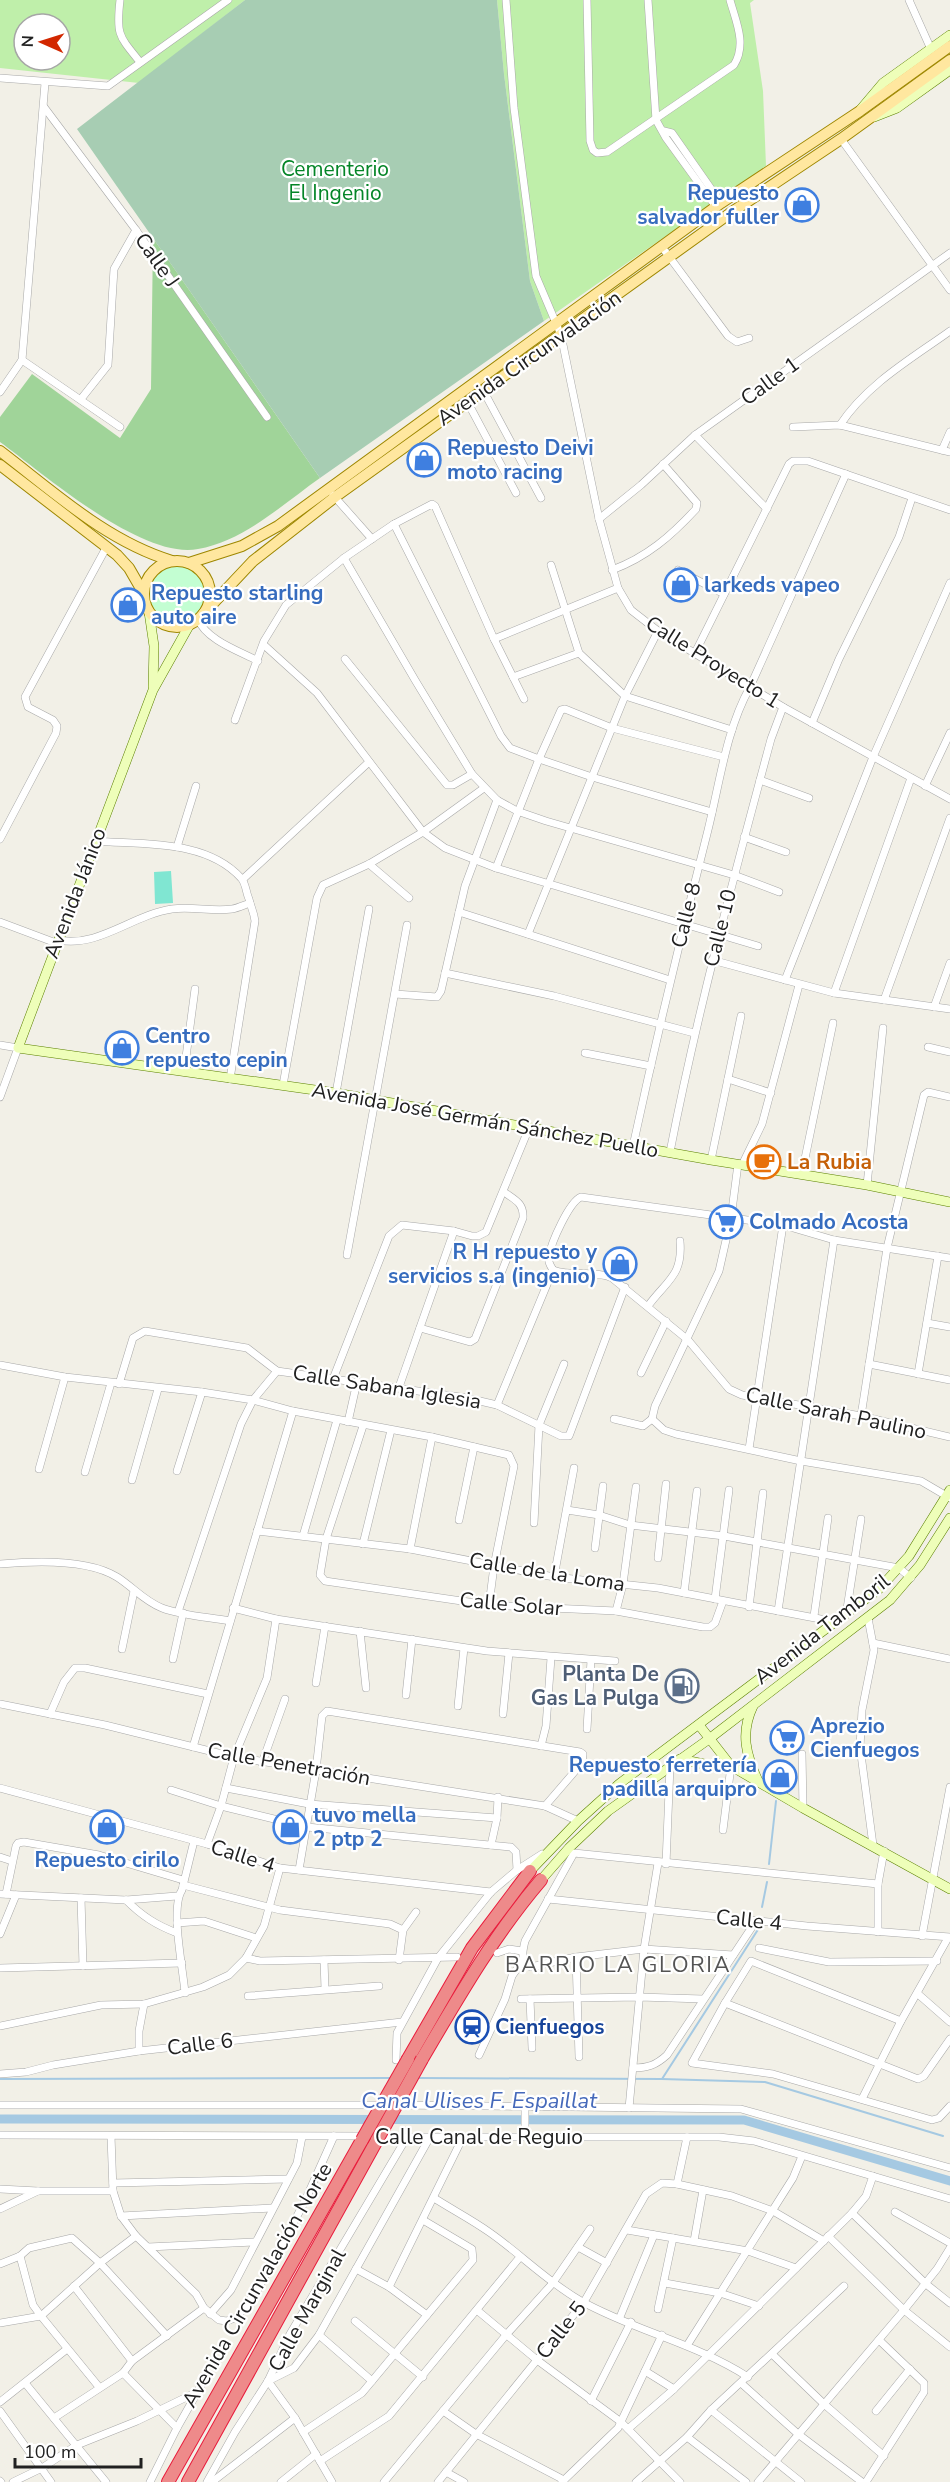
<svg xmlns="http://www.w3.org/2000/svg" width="950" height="2482" viewBox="0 0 950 2482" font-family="'Nunito Sans',sans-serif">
<rect width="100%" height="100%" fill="#f2f0e7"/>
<g fill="#bfefaa" fill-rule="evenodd">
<path d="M0,0H245L139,83L0,68ZM24,24H60V60H24Z"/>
<path d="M497,0H754L750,3L763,91L766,166L544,321L530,281L504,74Z"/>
</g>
<path fill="#a0d499" d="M153,238L320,478C283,504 244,541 198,549C142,560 44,474 0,442V417L32,374L120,438L151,389Z"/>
<path fill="#a7cdb3" d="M245,0H497L504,74L530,281L544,321L320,478L77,129Z"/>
<circle fill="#c3fed2" cx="177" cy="594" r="28"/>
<path fill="#80e6d2" d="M171,871L173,903L155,904L154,872Z"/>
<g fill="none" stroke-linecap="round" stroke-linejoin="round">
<g stroke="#a5c9e2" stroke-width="2">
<path d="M769,1864L776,1801"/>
<path d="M762,1907L767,1882"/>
<path d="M417,2078L662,2079L765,2082L943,2136"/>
<path d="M0,2079L393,2078"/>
<path d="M662,2079L759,1928"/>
</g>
<path stroke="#a5c9e2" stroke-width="9" d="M0,2119L744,2120L950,2181"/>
<defs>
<g id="street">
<path d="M120,0C116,35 119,36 140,62"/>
<path d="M506,0L514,108L536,276L561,335L599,519L618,588L631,610L658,631L783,707L950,799"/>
<path d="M587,0L590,141L593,150L597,153L607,152L734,65C747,44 736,22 730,0"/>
<path d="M648,0L656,120L666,138L716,207"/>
<path d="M909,0L930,47"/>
<path d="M0,78L108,86L228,0"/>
<path d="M44,107L136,230L267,417"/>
<path d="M664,131L672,133L721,203"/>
<path d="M841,139L950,290"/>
<path d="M662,247L728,336L737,342L749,338"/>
<path d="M22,360L120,427"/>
<path d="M483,390L541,498"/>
<path d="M0,392L22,360L45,83"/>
<path d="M81,399L108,365L114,269L136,230"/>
<path d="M467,401L516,493"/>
<path d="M840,425C867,384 911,359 950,331"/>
<path d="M793,427L840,425L950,452"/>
<path d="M695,435L767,509"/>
<path d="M942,450L950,432"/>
<path d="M333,495L372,539"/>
<path d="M599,519L641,485L695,435L950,253"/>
<path d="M394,524L501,736L510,748L539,759L592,777L712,812"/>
<path d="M344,558L415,680L472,774L497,800L517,811L546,821L734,875L779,892"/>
<path d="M551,565L579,653L625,696L732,730"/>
<path d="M612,570C647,557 671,536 696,509L697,503L663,464"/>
<path d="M678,570L724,594"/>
<path d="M198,619C206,640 239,651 258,661"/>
<path d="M494,639L618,588"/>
<path d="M264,645L317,693L423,832L445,848L496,868L758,946"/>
<path d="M695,653L789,464L793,461H808L950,510"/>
<path d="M345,659L447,785H453L472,774"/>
<path d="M513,677L579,653"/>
<path d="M235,720L264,641L286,605L344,558L394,524L432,504L435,506L494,639L524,699"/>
<path d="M812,723L839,659L899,537L912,498"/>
<path d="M760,780L809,798"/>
<path d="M925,786L950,733"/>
<path d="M744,837L786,852"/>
<path d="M0,839L56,733L57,726L53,720L28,707L25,697L106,548"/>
<path d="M95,841C142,845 206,839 241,878C246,883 246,893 249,899C251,908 254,912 255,921L230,1079"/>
<path d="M177,847L196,786"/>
<path d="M369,864L409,898"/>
<path d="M496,868L539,759L561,710L565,709L612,728L724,757"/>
<path d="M243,879L369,762"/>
<path d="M459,912L670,980"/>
<path d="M0,922L56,943"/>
<path d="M528,934L625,696L658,631"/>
<path d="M58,940C99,948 132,915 172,909C192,906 212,912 232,909C238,908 244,905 250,903"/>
<path d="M712,960L834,993L950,1009"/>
<path d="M445,973L554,996L694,1033"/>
<path d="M785,980L873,757L950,583"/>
<path d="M834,993L911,778"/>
<path d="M395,994L437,997L441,991L465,886L497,800"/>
<path d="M884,1000L950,818"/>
<path d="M934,1007L950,963"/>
<path d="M0,1045L18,1048L0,1097"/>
<path d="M928,1047L950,1052"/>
<path d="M585,1053L651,1066"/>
<path d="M184,1072L195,989"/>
<path d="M728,1079L771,1093"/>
<path d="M283,1085L317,898L323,885L369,864L423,832L484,788"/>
<path d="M336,1093L369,909"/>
<path d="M633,1146C656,1040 681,935 708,830C720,782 726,730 750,687L846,474"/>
<path d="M670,1152C697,1013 734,876 771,739L783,707"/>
<path d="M711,1160L741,1016"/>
<path d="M742,1165L762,1124L799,985"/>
<path d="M802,1173L833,1023"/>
<path d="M867,1185L883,1028"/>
<path d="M347,1255L407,925"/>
<path d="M553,1270C572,1277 595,1270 612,1278L688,1340L729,1389L742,1395L861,1416L950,1437"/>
<path d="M648,1306C667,1280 683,1276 680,1241"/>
<path d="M927,1323L950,1327"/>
<path d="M420,1328L470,1342L475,1339L523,1218C524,1203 515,1200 504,1192"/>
<path d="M869,1364L950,1380"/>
<path d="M0,1365L65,1377L202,1392L253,1400L293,1411L432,1437L509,1455L514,1466L494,1566L489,1605"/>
<path d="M641,1373L666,1321"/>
<path d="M918,1374L938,1256"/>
<path d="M333,1379L389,1236L402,1225L454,1231L472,1236H478L486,1232L529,1128"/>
<path d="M119,1384L133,1338L145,1331L247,1348L277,1371L467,1398L497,1405L561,1436H569L625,1287"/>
<path d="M399,1387L454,1231"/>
<path d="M497,1405L553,1270C550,1265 548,1262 549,1256C551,1243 569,1202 581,1197L783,1225L834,1240L950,1258"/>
<path d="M861,1416L887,1248L924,1095L928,1092L950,1097"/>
<path d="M614,1419L643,1426L652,1419"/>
<path d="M652,1419L664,1430L676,1434L801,1461L921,1481L950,1498"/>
<path d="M652,1419L655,1406L719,1271L731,1218L738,1164"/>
<path d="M348,1422L357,1382"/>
<path d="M363,1426L326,1539L320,1575L325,1581L489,1605L616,1611L703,1627H710L715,1623L723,1601"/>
<path d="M749,1449L783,1225"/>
<path d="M39,1469L65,1377"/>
<path d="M177,1471L202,1392"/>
<path d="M85,1472L111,1383"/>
<path d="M132,1480L158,1389"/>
<path d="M567,1510L599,1515L630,1525L724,1536L899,1568L911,1578"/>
<path d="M459,1520L474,1447"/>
<path d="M534,1523L539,1425L564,1364"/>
<path d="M257,1531L410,1549L554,1577L658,1588L836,1622"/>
<path d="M303,1536L337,1420"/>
<path d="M363,1544L391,1430"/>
<path d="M595,1548L603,1486"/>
<path d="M410,1549L432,1437"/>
<path d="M658,1558L666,1484"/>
<path d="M0,1564C33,1561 88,1559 117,1577C133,1587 144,1601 162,1608C183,1616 208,1617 230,1621"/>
<path d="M554,1577L574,1468"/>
<path d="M684,1593L697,1491"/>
<path d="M715,1599L729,1490"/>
<path d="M749,1607L763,1493"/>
<path d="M233,1608L276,1619L487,1651L615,1661"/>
<path d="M616,1611L623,1584L636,1487"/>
<path d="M778,1611L834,1240"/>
<path d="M178,1612L241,1424L253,1400L277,1371"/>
<path d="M846,1615L861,1519"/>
<path d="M814,1616L828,1518"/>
<path d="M868,1618L874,1650L862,1710L860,1747L873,1845"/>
<path d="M360,1631L366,1688"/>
<path d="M873,1643L950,1659"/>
<path d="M122,1649L134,1591"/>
<path d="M173,1659L183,1613"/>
<path d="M316,1683L325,1626"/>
<path d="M406,1695L412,1639"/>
<path d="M0,1704L105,1725L234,1757L545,1806L578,1821"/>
<path d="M458,1706L464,1648"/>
<path d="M50,1714L64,1682L75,1668H85L208,1694"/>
<path d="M503,1714L509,1653"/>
<path d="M587,1729L591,1660"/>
<path d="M541,1746L546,1726L551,1658"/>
<path d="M193,1747L293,1411"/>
<path d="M802,1754L803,1808"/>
<path d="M262,1763L285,1699"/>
<path d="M0,1788L207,1844L280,1868L491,1892"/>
<path d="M226,1788L309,1804L497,1818"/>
<path d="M171,1790L221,1806L307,1827L511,1847L516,1852L517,1870"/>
<path d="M723,1830L731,1766"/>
<path d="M207,1844L221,1806L234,1757L267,1678L276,1619"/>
<path d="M491,1845L497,1818L498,1797"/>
<path d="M0,1857L12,1861"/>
<path d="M666,1864L670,1766"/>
<path d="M299,1870L316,1770L322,1716L327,1711L580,1752L583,1754L582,1763L545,1806"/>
<path d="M183,1885L280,1910L390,1924L403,1930L399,1960"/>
<path d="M0,1894L126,1900L177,1896"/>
<path d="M6,1894L16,1846L18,1843L24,1842L99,1855L183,1880"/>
<path d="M81,1898L83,1966"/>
<path d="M548,1899L807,1926L950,1937"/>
<path d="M126,1900C142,1916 156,1925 177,1933"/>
<path d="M177,1923L204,1921L256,1938"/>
<path d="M403,1930L416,1912"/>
<path d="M878,1932V1884L884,1851"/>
<path d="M0,1934L16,1895"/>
<path d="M922,1936L950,1787"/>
<path d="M759,1948L829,1962L937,1961"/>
<path d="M497,1953L509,1949L522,1951"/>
<path d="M733,1955L644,1949L576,1957L531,1967L526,1965C521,1957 523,1950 525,1941L574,1853L878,1884"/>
<path d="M576,1957L579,2057"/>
<path d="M246,1958L260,1961L457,1957"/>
<path d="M324,1960L325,1989"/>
<path d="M0,1968L182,1963"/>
<path d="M185,1993C183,1968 170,1908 182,1890L194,1841"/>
<path d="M918,1994L950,2022"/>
<path d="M248,1996L379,1986"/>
<path d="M521,1999L639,1997L703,1999"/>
<path d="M530,1999L532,2048"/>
<path d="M725,2003L918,2079L924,2076L950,2039"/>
<path d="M901,2021L751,1961L725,2003L692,2063L773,2074L932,2120L939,2118L950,2106"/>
<path d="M0,2026L101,2005L144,2004L203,1987L229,1975L246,1958L264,1926L280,1868"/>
<path d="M139,2051V2031L144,2004"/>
<path d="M479,2055L505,1999L512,1976L523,1960"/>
<path d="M396,2060L397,2033L438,1958L491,1892L517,1870L542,1854"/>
<path d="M633,2068C648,2068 656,2065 667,2055L756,1921"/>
<path d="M0,2074L26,2072L53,2065L139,2051L402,2022"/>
<path d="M862,2099L901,2021L948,1938"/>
<path d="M0,2105H381"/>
<path d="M396,2105L741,2109L950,2168"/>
<path d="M525,2106V2137"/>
<path d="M629,2108L644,1949L658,1863"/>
<path d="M0,2135L365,2136"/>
<path d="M111,2136L113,2191L121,2216L136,2236L196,2294L204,2308L219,2320L227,2321L237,2317L257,2291L304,2203L334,2136"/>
<path d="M376,2137H719L754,2141L950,2199"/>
<path d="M113,2183L288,2179"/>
<path d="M677,2184L687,2137"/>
<path d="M0,2189L38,2191"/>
<path d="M434,2198C453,2210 472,2220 489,2232C522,2255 546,2281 581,2301C635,2331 695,2343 748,2377"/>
<path d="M0,2209L38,2191H113"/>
<path d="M895,2212L950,2243"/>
<path d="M852,2213L926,2284L950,2303"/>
<path d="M121,2216L272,2208"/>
<path d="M627,2230L748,2251L796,2268"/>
<path d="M828,2236L904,2310L950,2347"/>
<path d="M694,2241L703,2190"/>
<path d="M148,2247L254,2242"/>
<path d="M578,2247L607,2263"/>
<path d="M0,2264L20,2256L29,2248L72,2238L100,2263L167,2336"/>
<path d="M356,2269L389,2287L427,2315"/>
<path d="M665,2283L720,2293L759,2306"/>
<path d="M74,2286L132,2361"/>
<path d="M389,2287L463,2137"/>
<path d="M658,2309L673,2238"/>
<path d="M478,2311L537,2360L621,2422L680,2482"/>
<path d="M210,2314L231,2290L297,2163L302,2137"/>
<path d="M620,2317L654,2235"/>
<path d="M355,2321L423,2377"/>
<path d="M0,2323L41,2316L33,2305L20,2256"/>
<path d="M319,2335L372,2381"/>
<path d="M688,2344L793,2178L802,2156"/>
<path d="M772,2354L824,2404L884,2456"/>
<path d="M645,2371L674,2389"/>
<path d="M123,2373L177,2428"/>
<path d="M268,2381L294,2368L319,2335L430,2137"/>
<path d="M268,2381L295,2418L332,2482"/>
<path d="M25,2383L106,2482"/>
<path d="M741,2383L798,2434L862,2482"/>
<path d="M99,2387L41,2316L100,2263L136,2236"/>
<path d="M591,2401L631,2322"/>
<path d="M0,2402L67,2349"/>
<path d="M711,2410L801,2482"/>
<path d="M0,2411L51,2482"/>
<path d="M443,2411L476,2434L564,2480"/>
<path d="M876,2411L910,2369"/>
<path d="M54,2418L123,2373L132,2361L204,2308"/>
<path d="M628,2429L674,2389L852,2213L866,2196L873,2176"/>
<path d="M303,2432L362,2393L473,2260L472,2249L423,2220"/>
<path d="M687,2437L746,2482"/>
<path d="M320,2461L389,2416L520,2257"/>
<path d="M446,2472L464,2482"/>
<path d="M0,2481L1,2482"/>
<path d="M13,2482L42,2468L77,2445L137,2421L197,2392"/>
<path d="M150,2482L177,2428L207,2375"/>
<path d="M207,2482L235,2432L268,2381L290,2334L407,2137"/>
<path d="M212,2482L295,2418"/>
<path d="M281,2482L316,2454"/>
<path d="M384,2482L506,2335L552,2284L590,2229"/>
<path d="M438,2482L584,2302L646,2194L662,2183L677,2184L732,2196L773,2211L824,2241"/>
<path d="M562,2482L618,2428L662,2335"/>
<path d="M636,2482L687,2437L711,2410L844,2286"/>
<path d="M758,2482L904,2310L937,2269L950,2248"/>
<path d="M866,2482L924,2392V2383L879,2340"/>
</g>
<g id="secondary">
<path d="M861,109L883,83L950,35"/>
<path d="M874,117L897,108L950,70"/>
<path d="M149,612L154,646L153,687"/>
<path d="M190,624L153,690L18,1048L336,1093L711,1160L867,1185L950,1202"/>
<path d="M753,1706C740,1733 746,1755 758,1781"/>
<path d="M699,1725L731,1766L803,1808L950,1889"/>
<path d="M680,1759L723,1768L731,1766"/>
<path d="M530,1871L578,1821L619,1784L879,1589L909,1556L950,1490"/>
<path d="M541,1880L569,1848L608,1811L709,1739L890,1600L920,1565L950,1518"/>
</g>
<g id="primary">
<path d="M0,451C54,492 106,541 172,561"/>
<path d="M0,465L117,555L129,568L144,594"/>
<circle cx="177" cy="594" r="33"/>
<path d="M189,563L242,546L278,526L721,203L860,111L950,46"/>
<path d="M204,613L253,561L335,497L729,214L841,139L950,60"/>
</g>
<g id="highway">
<path d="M408,2059L472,1948L530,1871"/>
<path d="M422,2059C459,1996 494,1935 541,1880"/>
<path d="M168,2482L362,2140"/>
<path d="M188,2482L377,2140"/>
</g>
</defs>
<use href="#street" stroke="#a8a8a8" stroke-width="8"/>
<use href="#secondary" stroke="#5b8000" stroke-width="10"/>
<use href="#primary" stroke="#9e8700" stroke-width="12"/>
<use href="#highway" stroke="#e91c3c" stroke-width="14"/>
<use href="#street" stroke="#fff" stroke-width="7"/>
<use href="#secondary" stroke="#eefeb9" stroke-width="9"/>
<use href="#primary" stroke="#ffe79f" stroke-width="10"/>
<use href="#highway" stroke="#ee8a8a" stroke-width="12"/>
<defs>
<g id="highway-bridge">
<path d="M362,2140L408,2059"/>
<path d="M377,2140L422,2059"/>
</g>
</defs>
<use href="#highway-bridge" stroke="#e91c3c" stroke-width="14" stroke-linecap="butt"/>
<use href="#highway-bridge" stroke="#ee8a8a" stroke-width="12"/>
</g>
<defs>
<symbol id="shop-ring" viewBox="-11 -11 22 22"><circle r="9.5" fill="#fff" stroke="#3f7fe0" stroke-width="1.5"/><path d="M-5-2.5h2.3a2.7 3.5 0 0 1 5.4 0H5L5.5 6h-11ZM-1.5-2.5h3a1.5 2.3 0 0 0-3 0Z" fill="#3f7fe0"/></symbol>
<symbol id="cafe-ring" viewBox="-11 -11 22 22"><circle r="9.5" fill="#fff" stroke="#e8710a" stroke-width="1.5"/><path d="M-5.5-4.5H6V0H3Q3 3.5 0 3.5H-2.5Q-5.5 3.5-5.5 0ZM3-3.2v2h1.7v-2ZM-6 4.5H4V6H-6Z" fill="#e8710a"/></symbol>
<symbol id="supermarket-ring" viewBox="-11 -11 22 22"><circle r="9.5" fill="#fff" stroke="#3f7fe0" stroke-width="1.5"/><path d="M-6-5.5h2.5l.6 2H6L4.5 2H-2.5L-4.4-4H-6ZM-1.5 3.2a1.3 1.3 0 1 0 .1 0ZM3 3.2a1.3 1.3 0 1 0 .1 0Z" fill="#3f7fe0"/></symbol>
<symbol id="fuel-ring" viewBox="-11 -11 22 22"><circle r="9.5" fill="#fff" stroke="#5c6f8a" stroke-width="1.5"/><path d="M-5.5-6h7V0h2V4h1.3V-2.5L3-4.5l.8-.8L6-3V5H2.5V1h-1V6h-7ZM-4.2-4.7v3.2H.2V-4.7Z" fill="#5c6f8a"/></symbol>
<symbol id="station-ring" viewBox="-11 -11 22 22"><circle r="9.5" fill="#fff" stroke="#1a4fb4" stroke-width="1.5"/><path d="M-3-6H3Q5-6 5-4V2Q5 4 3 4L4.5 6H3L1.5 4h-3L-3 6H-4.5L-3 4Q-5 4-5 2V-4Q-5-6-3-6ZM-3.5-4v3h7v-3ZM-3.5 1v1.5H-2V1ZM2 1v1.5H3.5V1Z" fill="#1a4fb4"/></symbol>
</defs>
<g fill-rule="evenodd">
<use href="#shop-ring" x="783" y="186" width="38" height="38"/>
<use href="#shop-ring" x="405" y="441" width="38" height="38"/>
<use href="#shop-ring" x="662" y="566" width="38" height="38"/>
<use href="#shop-ring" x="109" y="586" width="38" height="38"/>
<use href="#shop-ring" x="103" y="1029" width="38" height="38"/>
<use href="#cafe-ring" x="745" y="1143" width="38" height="38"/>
<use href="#supermarket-ring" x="707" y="1203" width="38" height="38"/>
<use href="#shop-ring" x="601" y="1245" width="38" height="38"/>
<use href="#fuel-ring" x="663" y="1667" width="38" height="38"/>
<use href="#supermarket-ring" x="768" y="1719" width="38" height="38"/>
<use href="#shop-ring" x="761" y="1758" width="38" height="38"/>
<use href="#shop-ring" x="88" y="1808" width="38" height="38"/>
<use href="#shop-ring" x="271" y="1808" width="38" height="38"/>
<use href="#station-ring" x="453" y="2008" width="38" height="38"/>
</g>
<g text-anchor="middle" stroke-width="4.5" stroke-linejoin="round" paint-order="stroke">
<g font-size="21" fill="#048527" stroke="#fff">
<text x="335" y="176">Cementerio<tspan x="335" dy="24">El Ingenio</tspan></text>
</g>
<g font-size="21" font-weight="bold" fill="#366cbe" stroke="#fff" text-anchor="start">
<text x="779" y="200" text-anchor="end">Repuesto<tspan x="779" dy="24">salvador fuller</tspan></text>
<text x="447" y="455">Repuesto Deivi<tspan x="447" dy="24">moto racing</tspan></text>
<text x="704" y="592">larkeds vapeo</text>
<text x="151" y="600">Repuesto starling<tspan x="151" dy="24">auto aire</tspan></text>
<text x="145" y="1043">Centro<tspan x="145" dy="24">repuesto cepin</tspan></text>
<text x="749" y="1229">Colmado Acosta</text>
<text x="597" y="1259" text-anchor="end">R H repuesto y<tspan x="597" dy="24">servicios s.a (ingenio)</tspan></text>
<text x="810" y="1733">Aprezio<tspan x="810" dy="24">Cienfuegos</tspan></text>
<text x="757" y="1772" text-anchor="end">Repuesto ferretería<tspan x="757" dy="24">padilla arquipro</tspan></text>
<text x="313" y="1822">tuvo mella<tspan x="313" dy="24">2 ptp 2</tspan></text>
<text x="107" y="1867" text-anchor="middle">Repuesto cirilo</text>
</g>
<g font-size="21" fill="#212121" stroke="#fff">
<text transform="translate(157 260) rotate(55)" y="7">Calle J</text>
<text transform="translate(529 358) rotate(-35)" y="7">Avenida Circunvalación</text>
<text transform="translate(770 381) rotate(-36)" y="7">Calle 1</text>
<text transform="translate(713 662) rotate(32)" y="7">Calle Proyecto 1</text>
<text transform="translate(75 893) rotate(-69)" y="7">Avenida Jánico</text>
<text transform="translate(686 915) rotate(-76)" y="7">Calle 8</text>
<text transform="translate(720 928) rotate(-76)" y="7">Calle 10</text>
<text transform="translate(485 1120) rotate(10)" y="7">Avenida José Germán Sánchez Puello</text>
<text transform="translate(387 1387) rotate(9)" y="7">Calle Sabana Iglesia</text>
<text transform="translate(836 1413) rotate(12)" y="7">Calle Sarah Paulino</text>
<text transform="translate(547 1572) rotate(9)" y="7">Calle de la Loma</text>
<text transform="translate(511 1604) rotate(5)" y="7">Calle Solar</text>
<text transform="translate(822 1629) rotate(-38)" y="7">Avenida Tamboril</text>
<text transform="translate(289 1764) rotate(10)" y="7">Calle Penetración</text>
<text transform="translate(243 1856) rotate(18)" y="7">Calle 4</text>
<text transform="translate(749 1920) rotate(6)" y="7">Calle 4</text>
<text transform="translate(200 2044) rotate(-7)" y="7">Calle 6</text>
<text x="479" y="2144">Calle Canal de Reguio</text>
<text transform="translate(257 2285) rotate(-60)" y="7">Avenida Circunvalación Norte</text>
<text transform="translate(307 2310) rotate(-61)" y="7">Calle Marginal</text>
<text transform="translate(561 2330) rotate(-52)" y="7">Calle 5</text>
</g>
<g font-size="21" font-weight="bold" fill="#c56008" stroke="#fff" text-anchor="start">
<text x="787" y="1169">La Rubia</text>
</g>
<g font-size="21" font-weight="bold" fill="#4e5e75" stroke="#fff" text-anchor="end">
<text x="659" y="1681">Planta De<tspan x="659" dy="24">Gas La Pulga</tspan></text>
</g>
<g font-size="21" font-weight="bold" fill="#164399" stroke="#fff" text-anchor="start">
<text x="495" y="2034">Cienfuegos</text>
</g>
<g font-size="22" letter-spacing="1.5" fill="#545454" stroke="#fff">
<text x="618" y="1972">BARRIO LA GLORIA</text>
</g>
<g font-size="22" font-style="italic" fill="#4569ba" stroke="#fff">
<text x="479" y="2108">Canal Ulises F. Espaillat</text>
</g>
</g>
<g transform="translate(42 42) rotate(273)"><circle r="28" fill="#ffffff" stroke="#a6a6a6" stroke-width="1.5"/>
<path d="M0-4.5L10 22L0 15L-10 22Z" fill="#d22700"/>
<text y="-9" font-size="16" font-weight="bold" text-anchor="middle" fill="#212121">N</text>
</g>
<path d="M15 2458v9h126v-9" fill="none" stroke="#212121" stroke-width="3"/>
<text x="24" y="2458" font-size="18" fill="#212121" stroke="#ffffff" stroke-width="4.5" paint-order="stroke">100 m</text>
</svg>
